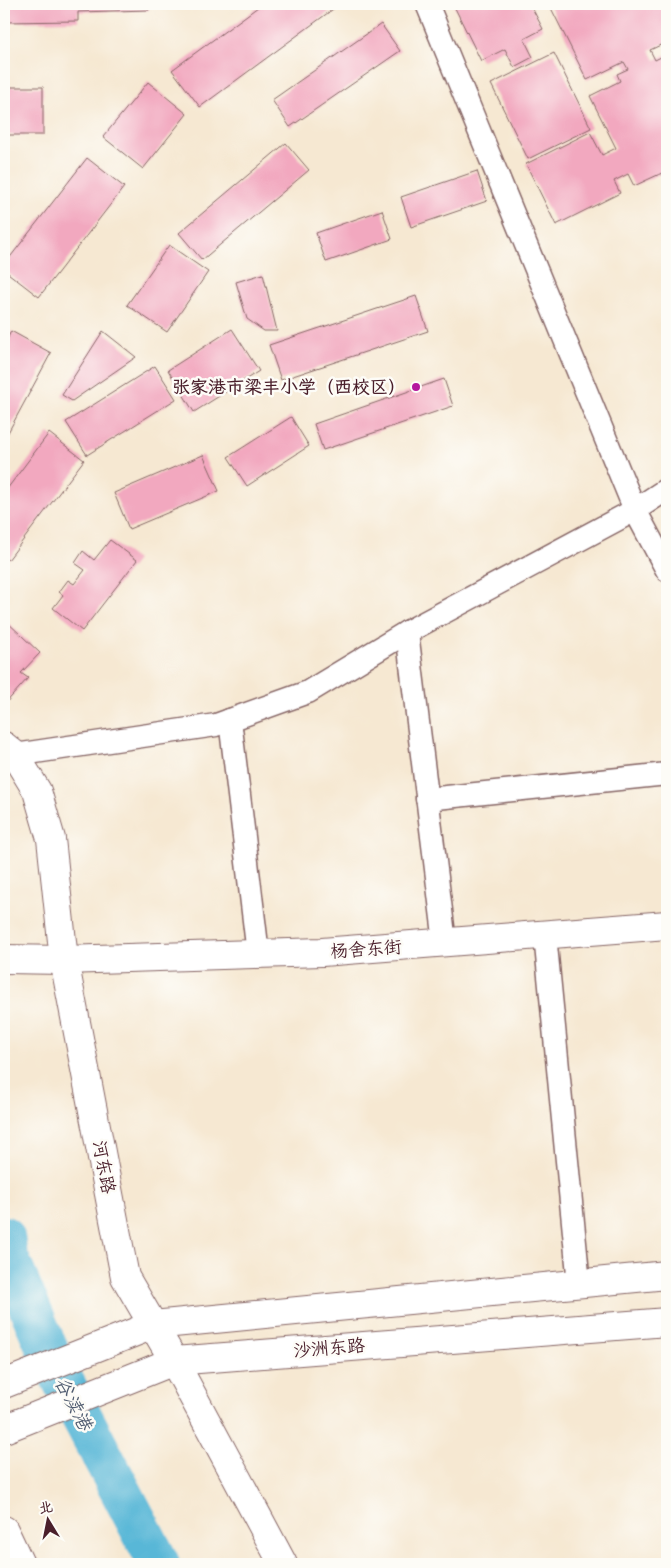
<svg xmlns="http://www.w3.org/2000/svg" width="671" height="1568" viewBox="0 0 671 1568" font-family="Itim,'LXGW WenKai TC',sans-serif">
<rect width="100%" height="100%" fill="#fdfcf7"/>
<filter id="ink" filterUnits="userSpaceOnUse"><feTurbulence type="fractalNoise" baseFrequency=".02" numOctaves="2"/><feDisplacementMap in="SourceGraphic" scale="10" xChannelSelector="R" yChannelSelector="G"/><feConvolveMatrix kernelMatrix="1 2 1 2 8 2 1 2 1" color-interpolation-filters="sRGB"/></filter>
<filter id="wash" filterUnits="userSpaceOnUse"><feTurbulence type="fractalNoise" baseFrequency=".0096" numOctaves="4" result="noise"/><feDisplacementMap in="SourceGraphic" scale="20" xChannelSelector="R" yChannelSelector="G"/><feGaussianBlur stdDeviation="1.12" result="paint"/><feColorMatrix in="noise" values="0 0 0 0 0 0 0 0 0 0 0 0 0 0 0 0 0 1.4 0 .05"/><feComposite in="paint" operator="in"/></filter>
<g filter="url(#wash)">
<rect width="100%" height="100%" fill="#f6e8d2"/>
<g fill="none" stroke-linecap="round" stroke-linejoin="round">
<path stroke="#59b7d7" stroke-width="42" d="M4,1237L7,1256L54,1364L159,1564"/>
</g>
<g id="blocks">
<g fill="#f2a8bf">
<path d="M4,4H149V10L78,12V21L4,22Z"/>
<path d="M262,4H340L200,107L172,70Z"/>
<path d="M453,4H530L543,29L524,39L533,57L514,67L505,49L481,61Z"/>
<path d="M549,4H663L667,12V42L650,50L655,60L667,54V184L662,173L634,186L628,174L614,181L620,193L556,225L526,164L590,132L602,155L616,148L590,96L620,81L617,74L628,69L624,62L587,80Z"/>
<path d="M381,24L400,51L290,127L272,100Z"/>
<path d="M554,53L591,128L528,159L491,84Z"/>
<path d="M148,82L187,114L143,169L103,137Z"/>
<path d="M6,87H43V135H4Z"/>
<path d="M286,143L309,170L202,260L179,233Z"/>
<path d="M87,158L124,187L39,297L4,270V265Z"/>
<path d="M477,171L487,201L411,227L401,197Z"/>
<path d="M382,210L392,239L326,262L316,233Z"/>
<path d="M169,245L208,272L167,332L127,305Z"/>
<path d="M263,274L277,331H264L247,319L236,282Z"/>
<path d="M416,296L428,331L281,380L269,345Z"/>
<path d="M232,329L259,371L194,412L168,370Z"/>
<path d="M11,331L51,353L4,440V346Z"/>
<path d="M103,331L136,357L72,401L62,395Z"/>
<path d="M155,366L176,399L87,455L66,422Z"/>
<path d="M444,379L453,406L323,450L314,424Z"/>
<path d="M291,417L309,446L247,486L228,457Z"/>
<path d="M49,433L84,460L8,560L4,557V493Z"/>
<path d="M203,455L219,491L129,529L114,493Z"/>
<path d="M110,540L137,560L82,631L53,608L63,595L59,592L68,580L74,584L85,570L75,563L83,551L94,560Z"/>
<path d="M4,619L40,653L21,673L28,678L4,705Z"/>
</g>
</g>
</g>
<g filter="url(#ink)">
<use href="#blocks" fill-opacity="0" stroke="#866565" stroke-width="1"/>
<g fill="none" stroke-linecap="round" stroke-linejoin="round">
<defs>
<g id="minor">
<path d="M427,4L635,510L667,570"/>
<path d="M407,632L445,943"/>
<path d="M230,720L258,954"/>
<path d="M15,755L216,725L308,692L407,632L635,510L667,489"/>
<path d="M427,799L667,774"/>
<path d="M545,935L579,1284"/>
</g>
<g id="tertiary">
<path d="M4,746L15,755L37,791L51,839L64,960L125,1277L174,1361L283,1564"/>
<path d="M4,959L64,960L322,952L667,925"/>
<path d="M4,1384L153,1325L667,1275"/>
<path d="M4,1429L174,1361L667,1322"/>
<path d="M4,1530L20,1564"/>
</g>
</defs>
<use href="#minor" stroke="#866565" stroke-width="25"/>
<use href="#tertiary" stroke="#866565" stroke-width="30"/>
<use href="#minor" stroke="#fff" stroke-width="22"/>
<use href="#tertiary" stroke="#fff" stroke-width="28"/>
</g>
</g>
<circle fill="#b5179e" stroke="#fdfcf7" stroke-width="2" cx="416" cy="387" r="5"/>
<g text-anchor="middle" stroke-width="5" stroke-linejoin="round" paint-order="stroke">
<g font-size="18" font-weight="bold" fill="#4a1f2b" stroke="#fdfcf7" text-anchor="end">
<text x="406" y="393">张家港市梁丰小学（西校区）</text>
</g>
<g font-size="18" fill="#4a1f2b" stroke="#fdfcf7">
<text transform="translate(366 949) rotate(-4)" y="6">杨舍东街</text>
<text transform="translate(104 1167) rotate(79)" y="6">河东路</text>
<text transform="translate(329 1348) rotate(-5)" y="6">沙洲东路</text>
</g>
<g font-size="19" font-style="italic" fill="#505c70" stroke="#fdfcf7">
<text transform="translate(74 1403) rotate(62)" y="7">谷渎港</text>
</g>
</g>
<rect width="671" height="1568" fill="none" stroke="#fdfcf7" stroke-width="20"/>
<g transform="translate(48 1520) rotate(350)" stroke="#fdfcf7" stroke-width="4" paint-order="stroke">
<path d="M0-4L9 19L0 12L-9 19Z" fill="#4a1f2b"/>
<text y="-8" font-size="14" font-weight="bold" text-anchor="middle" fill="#4a1f2b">北</text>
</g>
</svg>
